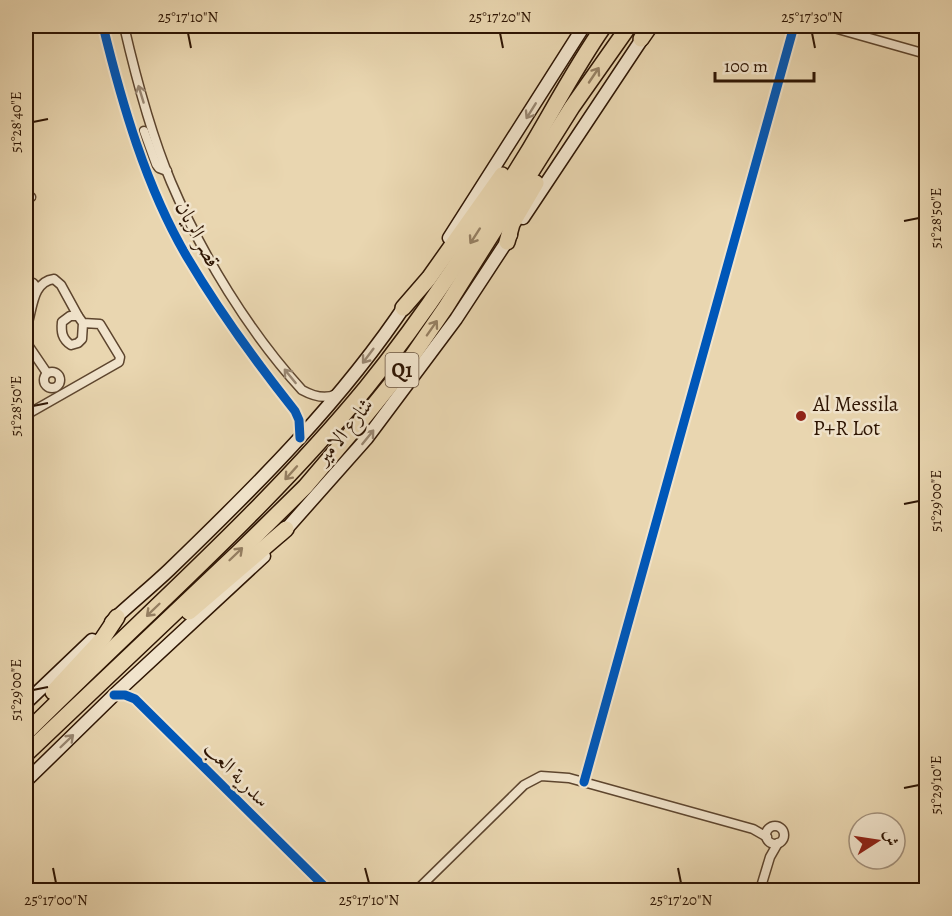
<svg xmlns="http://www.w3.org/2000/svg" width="952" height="916" viewBox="0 0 952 916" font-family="Alegreya,Amiri,serif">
<rect width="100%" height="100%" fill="#e9d6b0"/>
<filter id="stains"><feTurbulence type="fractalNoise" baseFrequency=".00333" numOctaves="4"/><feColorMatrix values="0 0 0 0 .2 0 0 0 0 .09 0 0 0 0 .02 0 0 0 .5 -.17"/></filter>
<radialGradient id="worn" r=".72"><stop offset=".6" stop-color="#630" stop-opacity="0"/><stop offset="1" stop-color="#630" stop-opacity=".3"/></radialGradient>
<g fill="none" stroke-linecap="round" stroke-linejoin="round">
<defs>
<g id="street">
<path d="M103,26C122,104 146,187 187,257C219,311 256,362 295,411L299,420L300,438"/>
<path d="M124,26C136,78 150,132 171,182C202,255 249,332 302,390C313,396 325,400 336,394"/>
<path d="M827,26L926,54"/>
<path d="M144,131L156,164L159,168L167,171"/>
<path d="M26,199L31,197"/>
<path d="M26,282L33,283L37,288"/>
<path d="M26,329C33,311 31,282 54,279L61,285L78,316"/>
<path d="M26,342L47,373"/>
<circle cx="52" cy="380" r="8"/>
<path d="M26,415L119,362L120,357L100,324L83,323L78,316H70L62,322C61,332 62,339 71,345L78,343L82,339L83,323"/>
<path d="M115,695H125L135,699L328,890"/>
<path d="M584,782L794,26"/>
<circle cx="775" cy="835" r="9"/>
<path d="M417,890L524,785L541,776L569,778L753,829L767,837"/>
<path d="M760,890L770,857L778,843"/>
</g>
<g id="secondary">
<path d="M523,218L646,33"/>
<path d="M449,238L584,26"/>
<path d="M281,535L367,438L456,319L511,235"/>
<path d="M111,622C130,604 150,588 169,570C255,487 342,401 408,301"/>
<path d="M26,703L92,640"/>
<path d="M26,781L114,695L264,556"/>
</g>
<g id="highway">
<path d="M641,39L650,26"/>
<path d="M507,242L512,224L536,183"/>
<path d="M403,308L429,278L502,175"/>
<path d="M189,612L286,529"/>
<path d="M53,692L103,638L117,617"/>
<path d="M26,733C140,619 263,513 366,388C426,314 478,233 528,152C553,110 576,66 604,26"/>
<path d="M26,754L242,549L305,487L357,426L404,368L446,307L572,107L629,26"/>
</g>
</defs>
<use href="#street" stroke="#5d452e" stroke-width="11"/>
<use href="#secondary" stroke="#2e1503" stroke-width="15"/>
<use href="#highway" stroke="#2e1503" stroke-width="18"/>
<use href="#street" stroke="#f1e4cc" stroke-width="8"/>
<use href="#secondary" stroke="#f1e4cc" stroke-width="12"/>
<use href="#highway" stroke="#e9d6b0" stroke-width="15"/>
<defs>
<g id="cycleway">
<path d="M103,26C122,104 146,187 187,257C219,311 256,362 295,411L299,420L300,438"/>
<path d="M114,695H125L135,699L328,890"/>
<path d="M584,782L794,26"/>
</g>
</defs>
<use href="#cycleway" stroke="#f1e4cc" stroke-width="13"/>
<use href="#cycleway" stroke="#0057b8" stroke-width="9"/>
</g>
<defs><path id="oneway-shaft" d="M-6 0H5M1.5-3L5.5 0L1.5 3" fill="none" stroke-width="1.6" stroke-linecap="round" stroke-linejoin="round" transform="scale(1.5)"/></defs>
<g stroke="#957f62">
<use href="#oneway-shaft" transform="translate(594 75) rotate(-56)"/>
<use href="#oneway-shaft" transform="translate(475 236) rotate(123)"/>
<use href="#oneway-shaft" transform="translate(432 328) rotate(-55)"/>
<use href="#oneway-shaft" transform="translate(291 473) rotate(132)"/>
<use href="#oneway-shaft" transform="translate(236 554) rotate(-44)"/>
<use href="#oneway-shaft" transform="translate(153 610) rotate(136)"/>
</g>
<g stroke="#998772">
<use href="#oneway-shaft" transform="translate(141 94) rotate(-107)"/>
<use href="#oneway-shaft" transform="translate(531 111) rotate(122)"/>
<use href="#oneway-shaft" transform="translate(368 356) rotate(127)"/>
<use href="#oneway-shaft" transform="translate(290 376) rotate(-129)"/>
<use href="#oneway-shaft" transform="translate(368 437) rotate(-51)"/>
<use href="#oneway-shaft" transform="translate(67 741) rotate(-44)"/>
</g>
<path fill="none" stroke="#2e1503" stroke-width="2" d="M188,33L191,48M500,33L503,48M812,33L815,48M33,122L48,119M904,221L919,218M33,406L48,403M904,504L919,501M33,690L48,687M904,788L919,785M53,868L56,883M365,868L369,883M678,868L681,883"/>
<circle fill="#8f2418" stroke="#f1e4cc" stroke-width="2" cx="801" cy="416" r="6"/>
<g text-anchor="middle" stroke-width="5" stroke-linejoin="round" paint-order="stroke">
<rect fill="#f1e4cc" stroke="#68533f" stroke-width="1.5" x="385.5" y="353" width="33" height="34" rx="4.5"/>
<g font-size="20" font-weight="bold" fill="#2e1503">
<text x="402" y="377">Q1</text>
</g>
<g font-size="21" fill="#2e1503" stroke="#f1e4cc">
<text transform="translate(198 234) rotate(62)" y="7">قصر الريان</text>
<text transform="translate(344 431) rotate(-51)" y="7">شارع الامير</text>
<text transform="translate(237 774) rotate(45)" y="7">سدرية العب</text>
</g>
<g font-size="21" fill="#2e1503" stroke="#f1e4cc" text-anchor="start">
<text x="813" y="411">Al Messila<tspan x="813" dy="24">P+R Lot</tspan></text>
</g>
</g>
<rect width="952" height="916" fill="none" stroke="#e9d6b0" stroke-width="66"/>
<g transform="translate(877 841) rotate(78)"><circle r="28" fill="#f1e4cc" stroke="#a3917c" stroke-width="1.5"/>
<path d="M0-4.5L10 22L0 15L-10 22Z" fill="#8f2418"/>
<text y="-9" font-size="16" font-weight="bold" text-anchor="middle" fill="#2e1503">ش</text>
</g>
<path d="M715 72v9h99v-9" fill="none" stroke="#2e1503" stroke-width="3"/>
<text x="724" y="72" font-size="18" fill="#2e1503" stroke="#f1e4cc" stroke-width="4.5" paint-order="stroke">100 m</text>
<rect x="33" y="33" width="886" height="850" fill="none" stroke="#2e1503" stroke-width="2"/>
<g font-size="15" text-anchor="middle" fill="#2e1503">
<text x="188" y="22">25°17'10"N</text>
<text x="500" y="22">25°17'20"N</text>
<text x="812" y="22">25°17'30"N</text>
<text transform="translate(16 122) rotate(-90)" y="5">51°28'40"E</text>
<text transform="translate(936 218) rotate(-90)" y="5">51°28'50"E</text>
<text transform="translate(16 406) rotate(-90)" y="5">51°28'50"E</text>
<text transform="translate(936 501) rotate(-90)" y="5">51°29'00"E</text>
<text transform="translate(16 690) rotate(-90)" y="5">51°29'00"E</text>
<text transform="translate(936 785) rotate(-90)" y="5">51°29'10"E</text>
<text x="56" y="905">25°17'00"N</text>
<text x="369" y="905">25°17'10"N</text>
<text x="681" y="905">25°17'20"N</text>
</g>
<rect width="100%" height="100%" filter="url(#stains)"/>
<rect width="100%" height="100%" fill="url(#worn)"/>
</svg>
